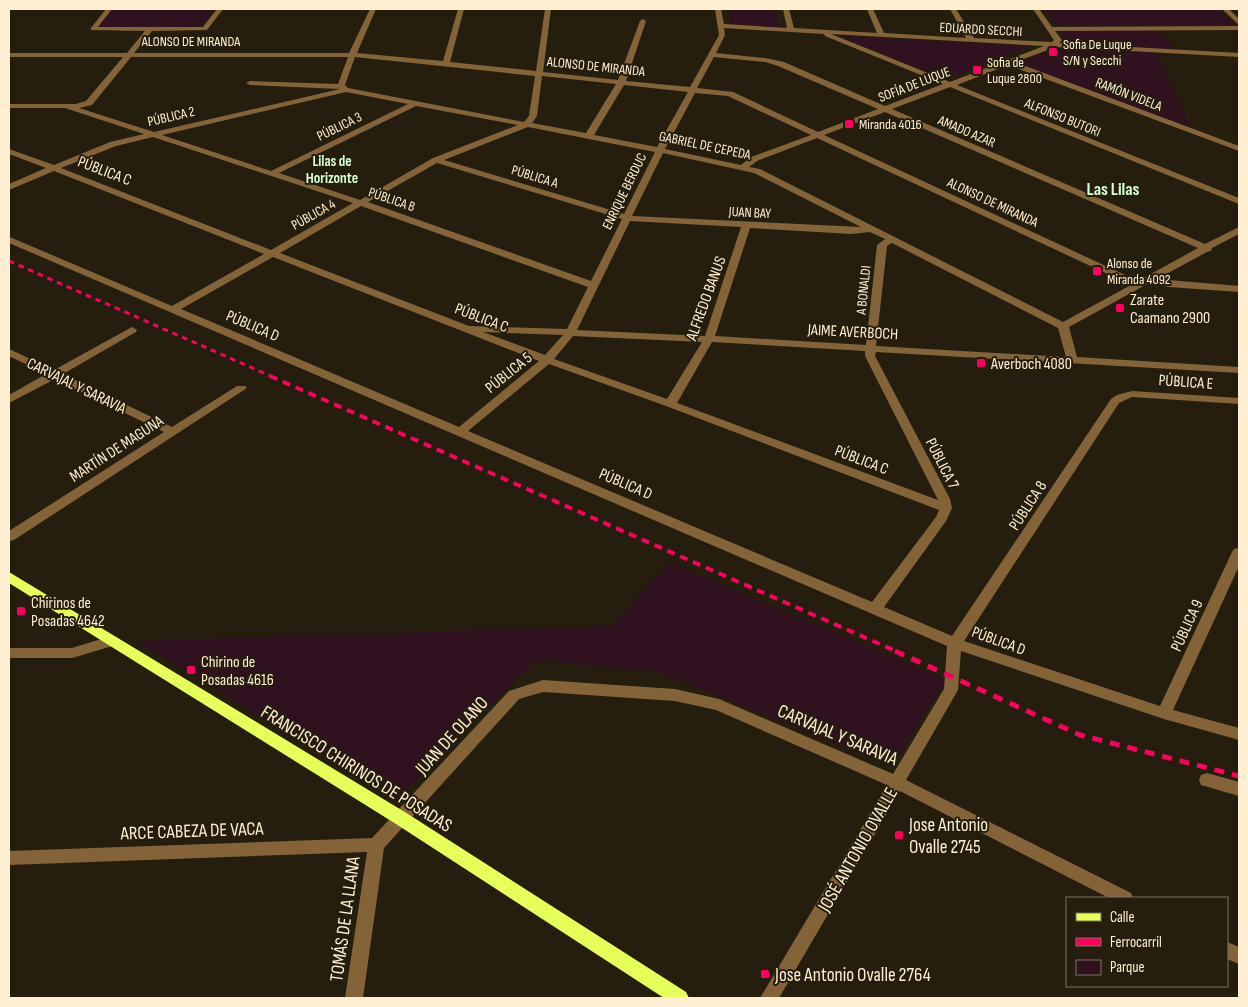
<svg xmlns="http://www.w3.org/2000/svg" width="1248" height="1007" viewBox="0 0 1248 1007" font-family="'Sofia Sans Condensed',sans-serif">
<rect width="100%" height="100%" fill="#251e0e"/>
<g fill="#2f1120">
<path d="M110,9H214L202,26L196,27H95Z"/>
<path d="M728,9H775L779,27L732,26Z"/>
<path d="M1044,9H1218L1236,25H1056Z"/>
<path d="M1062,29H1156L1175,49L1070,43L1064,41L1059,32Z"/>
<path d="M839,36L1031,46L946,80Z"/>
<path d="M1060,46L1155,51L1191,128L1016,63Z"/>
<path d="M669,562L946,680L892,766L655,671L536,660L397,799L136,641L612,626Z"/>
</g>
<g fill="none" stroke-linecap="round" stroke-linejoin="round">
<g fill="#846339" fill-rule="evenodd">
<path d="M106,9H112L98,27H203L217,9H223L207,30L152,31L134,53H349L370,9H376L357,53L443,61L458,9H464L450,62L536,71L545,9H551L543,72L618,80L640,21L643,19L646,21L626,81L690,87L719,35L715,9H721L724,24L787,28L783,9H789L794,28L877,33L867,9H873L884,33L966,38L950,9H956L974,38L1052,42L1054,40L1033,9H1039L1052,27L1239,26V30L1055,31L1062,40L1059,43L1239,53V57L1056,47L1015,62L1239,146V151L1008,65L957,85L1239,198V204L950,87L892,109L1205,244L1239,227V234L1212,248L1211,251L1207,252L1157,279L1239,286V292L1169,287L1149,283L1069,327L1077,357L1239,367V373L876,352L875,356L950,499L952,508L946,521L884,607L952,636L1111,399L1117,395L1132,391L1239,398V404L1132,397L1119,403L964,641L1160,706L1232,552L1234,549L1239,548V566L1173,710L1239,728V740L1164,719L961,651L958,690L906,780L1131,893L1133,898H1109L900,791L779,998H760L887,785L716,710L675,701L543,692L519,699L384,848L363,998H345L367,852L9,865V851L372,838L509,691L543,680L675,689L719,699L893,774L944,689L947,646L9,243V237L12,238L172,306L264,254L54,171L9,190V184L46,168L9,154V149L54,165L110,142L144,134L65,108H9V104H76L86,101L123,57H9V53H127L145,31L91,30V28ZM724,28L824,34L825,36L943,84L885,106L784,62L765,58L716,53L725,35ZM831,34L1044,46L950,82ZM131,57H348L338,84L250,81L246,83L250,85L340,89L154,132L79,108L92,105ZM355,57L535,76L529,116L524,122L348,88L345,85ZM714,57L765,62L778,66L878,109L818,132L733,92L697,88ZM542,76L616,84L586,133L532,123L537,116ZM624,85L688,92L657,147L594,135ZM346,92L408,104L271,171L162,135ZM695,93L728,96L811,135L751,157L741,165L665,149ZM416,106L518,125L433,158L360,200L279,173ZM885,112L1198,248L1138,281L824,135ZM528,127L655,152L624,214L444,160ZM153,137L353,203L271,250L61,168L116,146ZM817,138L1131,285L1063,322L760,169L749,167L757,161ZM663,153L754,173L861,227L632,216ZM437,163L622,219L591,281L368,202ZM361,206L588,287L567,329L469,326L280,253ZM630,221L741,227L705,336L577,330ZM750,228L851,234L870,232L885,239L877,245L866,345L715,336ZM892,243L1058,328L1066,357L876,346L887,246ZM273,257L539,361L459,427L181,309ZM483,332L563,335L545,355ZM573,336L702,342L667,399L554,359ZM712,342L865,351V356L938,500L677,403ZM549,364L666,406L939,510L936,517L872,602L468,431Z"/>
<path d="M1222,9H1229L1239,19V25Z"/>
<path d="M132,327L137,330L136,332L63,374L172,427L237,386H245L247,388L14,540L9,541V531L164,432L55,379L9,403V395L46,374L9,356V349L54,370Z"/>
<path d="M111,636L116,637L118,641L116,645L72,658H9V648H72Z"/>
<path d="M1207,773L1239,782V796L1201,785L1199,780L1201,775Z"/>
<path d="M1227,942L1239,947V964L1227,959Z"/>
</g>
<path fill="#e6ff59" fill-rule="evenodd" d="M9,572L408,814L686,992L689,998H664L396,824L9,583Z"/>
<path stroke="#fd005e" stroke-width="3" stroke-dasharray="5.5 5" stroke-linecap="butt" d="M9,261L273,377"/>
<path stroke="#fd005e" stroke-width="4" stroke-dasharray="8 6" stroke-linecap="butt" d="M270,376L898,652"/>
<path stroke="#fd005e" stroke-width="5" stroke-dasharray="10 8" stroke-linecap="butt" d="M895,651L1080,735L1239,776"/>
</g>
<g fill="#fd005e" stroke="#251e0e" stroke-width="2">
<rect x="1048" y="47" width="10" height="10" rx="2.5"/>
<rect x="972" y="65" width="10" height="10" rx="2.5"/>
<rect x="844" y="119" width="10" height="10" rx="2.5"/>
<rect x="1092" y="266" width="10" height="10" rx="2.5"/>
<rect x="1115" y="303" width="10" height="10" rx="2.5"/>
<rect x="976" y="358" width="10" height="10" rx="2.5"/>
<rect x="16" y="606" width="10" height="10" rx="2.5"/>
<rect x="186" y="665" width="10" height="10" rx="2.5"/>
<rect x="894" y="830" width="10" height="10" rx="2.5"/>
<rect x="760" y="969" width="10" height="10" rx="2.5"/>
</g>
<g text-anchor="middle" stroke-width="4" stroke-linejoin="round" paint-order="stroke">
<g font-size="14" fill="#ffefd2" stroke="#251e0e">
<text transform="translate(981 29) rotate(3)" y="5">EDUARDO SECCHI</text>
<text x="191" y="46">ALONSO DE MIRANDA</text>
<text transform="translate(596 66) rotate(6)" y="5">ALONSO DE MIRANDA</text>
<text transform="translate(914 84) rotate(-21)" y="5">SOFÍA DE LUQUE</text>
<text transform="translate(1129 94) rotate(21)" y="5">RAMÓN VIDELA</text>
<text transform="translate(171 116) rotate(-13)" y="5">PÚBLICA 2</text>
<text transform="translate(1063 117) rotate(22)" y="5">ALFONSO BUTORI</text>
<text transform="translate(339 126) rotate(-26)" y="5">PÚBLICA 3</text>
<text transform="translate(967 131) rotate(23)" y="5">AMADO AZAR</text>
<text transform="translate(705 145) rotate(12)" y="5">GABRIEL DE CEPEDA</text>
<text transform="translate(535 176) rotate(17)" y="5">PÚBLICA A</text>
<text transform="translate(624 191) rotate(-64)" y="5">ENRIQUE BERDUC</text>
<text transform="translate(392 199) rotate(19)" y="5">PÚBLICA B</text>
<text transform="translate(993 202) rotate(25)" y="5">ALONSO DE MIRANDA</text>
<text transform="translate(750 212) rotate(3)" y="5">JUAN BAY</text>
<text transform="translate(313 214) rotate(-29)" y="5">PÚBLICA 4</text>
<text transform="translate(863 290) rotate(-84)" y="5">A BONALDI</text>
</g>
<g font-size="14" fill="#ffefd2" stroke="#251e0e" text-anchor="start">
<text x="1063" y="49">Sofia De Luque<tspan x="1063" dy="16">S/N y Secchi</tspan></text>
<text x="987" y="67">Sofia de<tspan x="987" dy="16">Luque 2800</tspan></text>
<text x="859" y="129">Miranda 4016</text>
<text x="1107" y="268">Alonso de<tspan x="1107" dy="16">Miranda 4092</tspan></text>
</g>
<g font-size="15" font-weight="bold" fill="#d9ffd4" stroke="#251e0e">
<text x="332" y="166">Lilas de<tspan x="332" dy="17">Horizonte</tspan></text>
</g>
<g font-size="16" fill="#ffefd2" stroke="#251e0e">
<text transform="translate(105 170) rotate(21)" y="6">PÚBLICA C</text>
<text transform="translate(705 298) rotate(-70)" y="6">ALFREDO BANUS</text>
<text transform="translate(482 317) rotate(21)" y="6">PÚBLICA C</text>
<text transform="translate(253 325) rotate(23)" y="6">PÚBLICA D</text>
<text transform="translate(853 331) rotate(3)" y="6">JAIME AVERBOCH</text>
<text transform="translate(508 372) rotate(-39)" y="6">PÚBLICA 5</text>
<text transform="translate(1186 381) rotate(4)" y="6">PÚBLICA E</text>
<text transform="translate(77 385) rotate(26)" y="6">CARVAJAL Y SARAVIA</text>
<text transform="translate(116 448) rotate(-33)" y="6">MARTÍN DE MAGUNA</text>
<text transform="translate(862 459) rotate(21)" y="6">PÚBLICA C</text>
<text transform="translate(943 463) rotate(63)" y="6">PÚBLICA 7</text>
<text transform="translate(626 483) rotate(23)" y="6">PÚBLICA D</text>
<text transform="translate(1027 505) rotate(-57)" y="6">PÚBLICA 8</text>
<text transform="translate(1186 625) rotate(-65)" y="6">PÚBLICA 9</text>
<text transform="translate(999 640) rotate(20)" y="6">PÚBLICA D</text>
</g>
<g font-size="16" fill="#ffefd2" stroke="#251e0e" text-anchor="start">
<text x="1130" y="305">Zarate<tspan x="1130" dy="18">Caamano 2900</tspan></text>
<text x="991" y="369">Averboch 4080</text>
<text x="31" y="608">Chirinos de<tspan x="31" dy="18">Posadas 4642</tspan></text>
<text x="201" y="667">Chirino de<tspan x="201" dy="18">Posadas 4616</tspan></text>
</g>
<g font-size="18" font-weight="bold" fill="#d9ffd4" stroke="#251e0e">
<text x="1113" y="195">Las Lilas</text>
</g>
<g font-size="19" fill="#ffefd2" stroke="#251e0e">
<text transform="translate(838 734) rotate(23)" y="7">CARVAJAL Y SARAVIA</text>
<text transform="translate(451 735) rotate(-48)" y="7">JUAN DE OLANO</text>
<text transform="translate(357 768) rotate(32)" y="7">FRANCISCO CHIRINOS DE POSADAS</text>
<text transform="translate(192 830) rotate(-2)" y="7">ARCE CABEZA DE VACA</text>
<text transform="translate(857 849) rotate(-60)" y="7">JOSÉ ANTONIO OVALLE</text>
<text transform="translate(344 919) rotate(-82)" y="7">TOMÁS DE LA LLANA</text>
</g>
<g font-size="19" fill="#ffefd2" stroke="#251e0e" text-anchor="start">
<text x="909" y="831">Jose Antonio<tspan x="909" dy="22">Ovalle 2745</tspan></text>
<text x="775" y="981">Jose Antonio Ovalle 2764</text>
</g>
</g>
<rect width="1248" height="1007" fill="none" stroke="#ffefd2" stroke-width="20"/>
<rect x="1066" y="897" width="162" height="90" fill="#251e0e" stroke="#7c725c"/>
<rect x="1076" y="913" width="25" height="8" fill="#e6ff59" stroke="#7c725c"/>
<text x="1110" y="922" font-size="15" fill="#ffefd2">Calle</text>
<rect x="1076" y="938" width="25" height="8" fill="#fd005e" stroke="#7c725c"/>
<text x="1110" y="947" font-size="15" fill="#ffefd2">Ferrocarril</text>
<rect x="1076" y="960" width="25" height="15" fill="#2f1120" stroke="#7c725c"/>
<text x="1110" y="972" font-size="15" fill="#ffefd2">Parque</text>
</svg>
